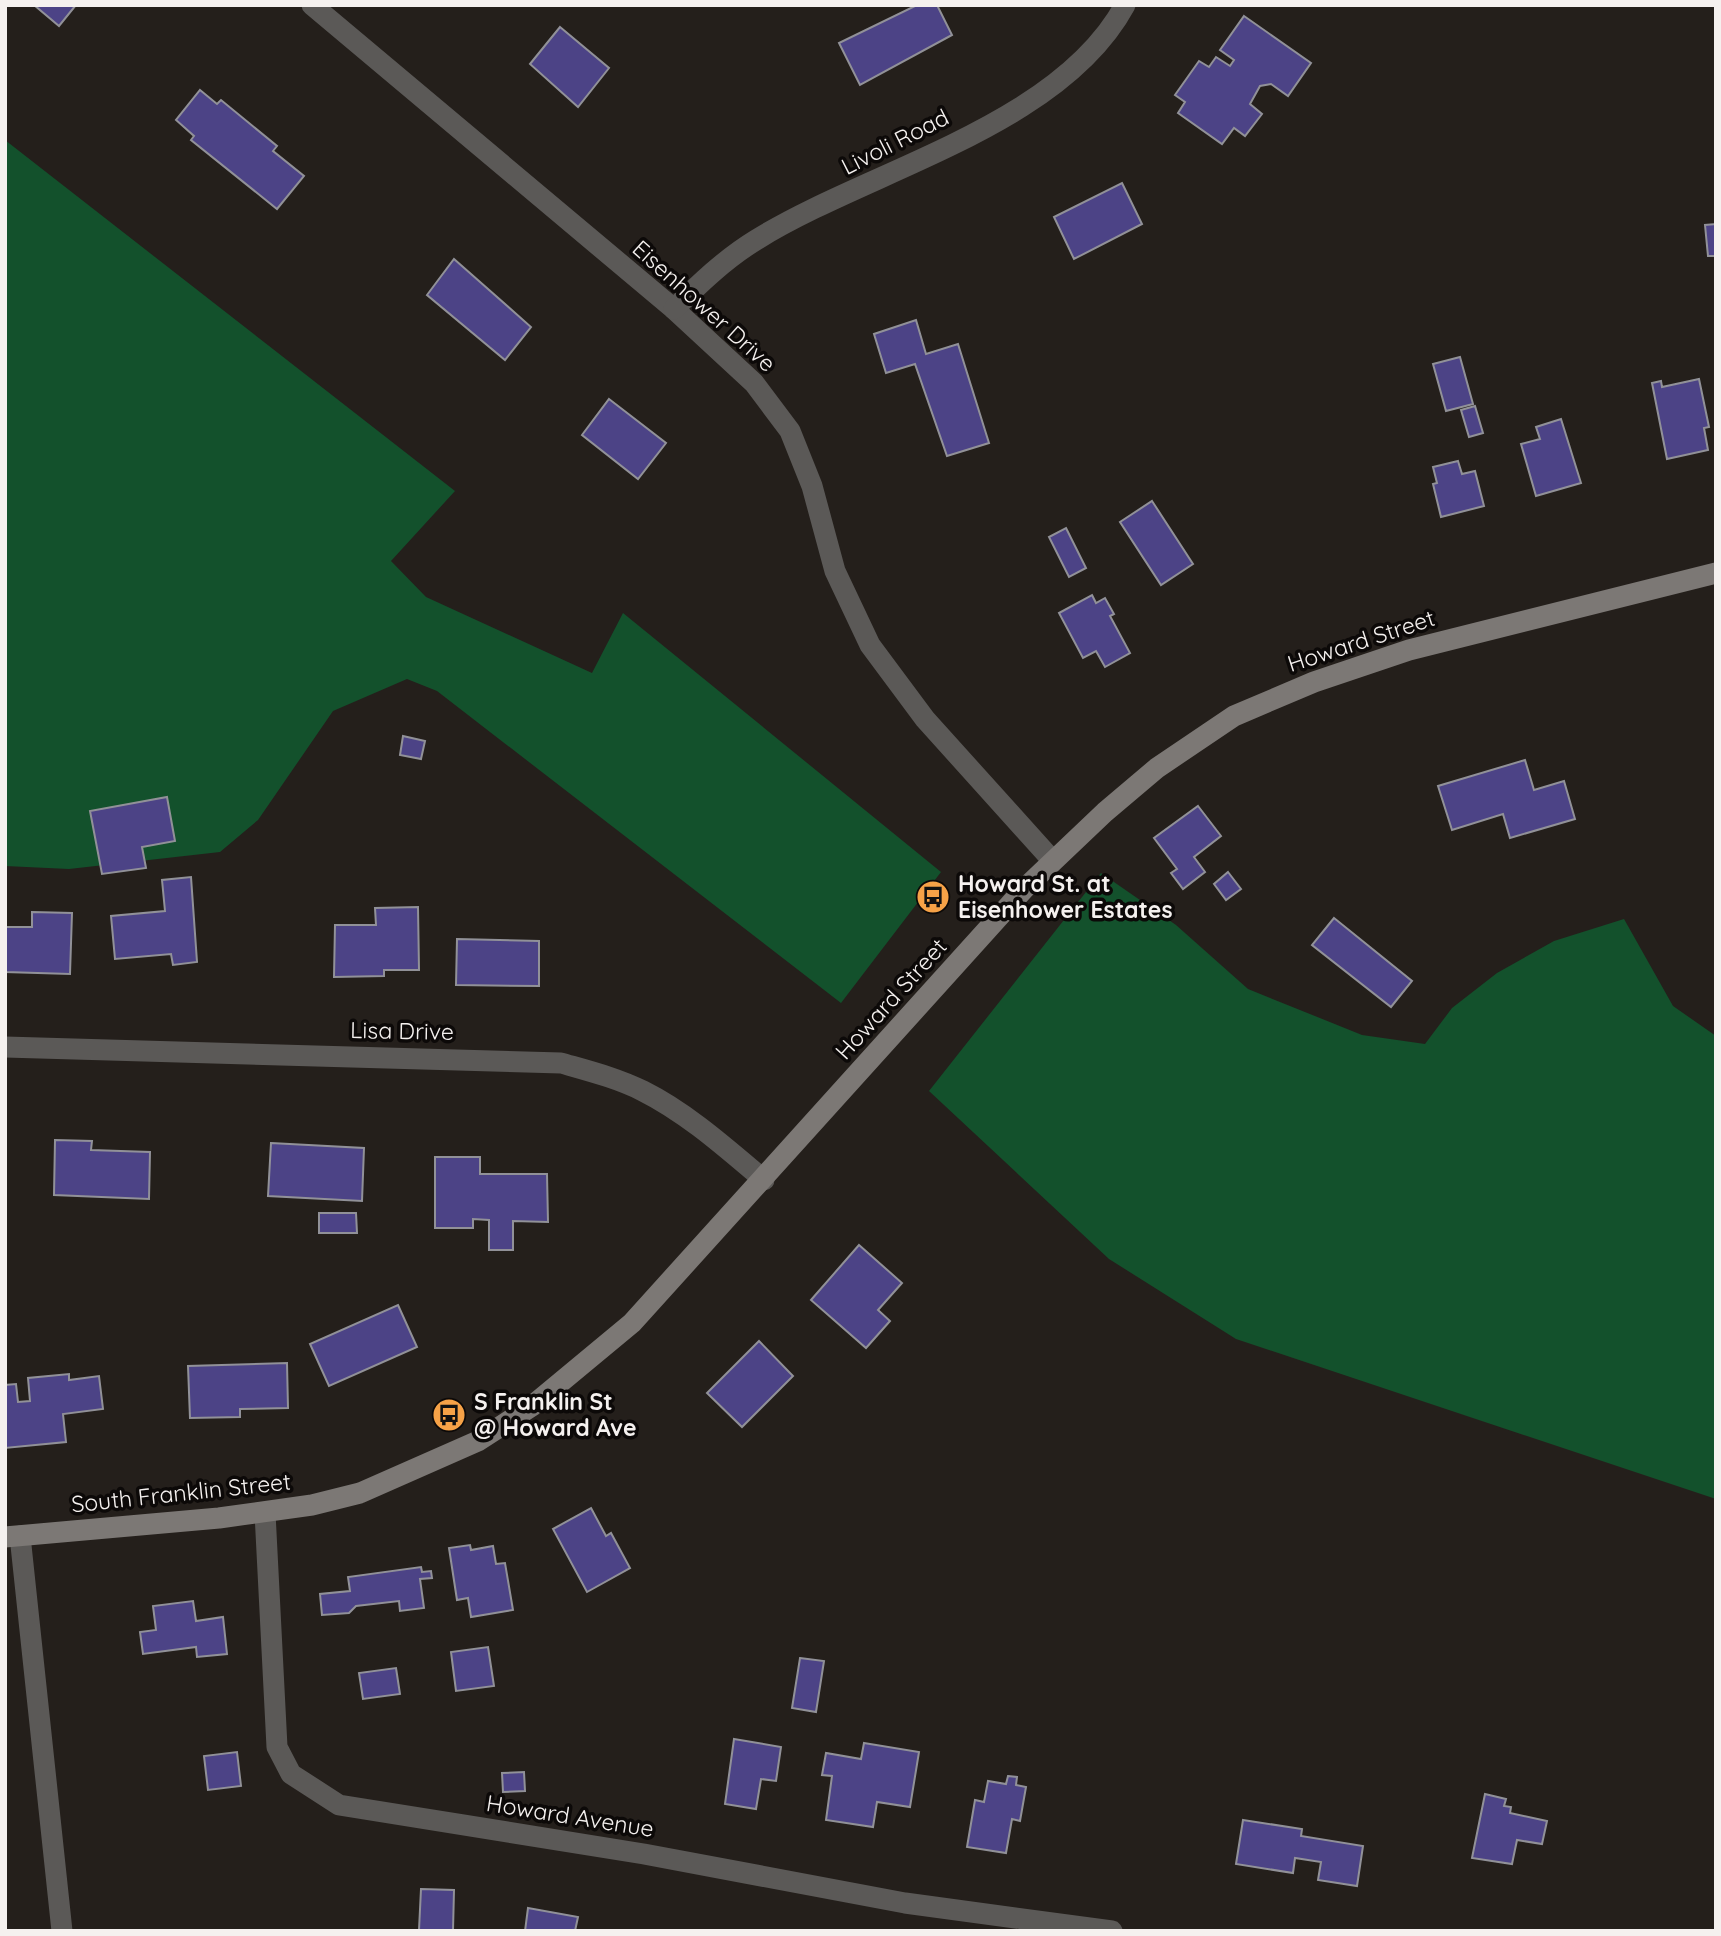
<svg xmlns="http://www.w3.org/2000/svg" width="1721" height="1936" viewBox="0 0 1721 1936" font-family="Quicksand,sans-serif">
<rect width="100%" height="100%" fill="#241f1b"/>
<g fill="#13512c">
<path d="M5,140L455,491L391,561L426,597L592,673L623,613L941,872L841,1003L437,691L407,679L333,711L258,820L220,852L69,869L5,866Z"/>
<path d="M1101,873L1176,925L1248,989L1362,1035L1425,1044L1452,1008L1497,973L1554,941L1624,919L1673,1006L1716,1036V1499L1236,1339L1109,1259L929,1091Z"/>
</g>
<g fill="#4c4386" stroke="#919198" stroke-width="2">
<path d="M34,5H76L59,26Z"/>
<path d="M917,5H937L952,35L860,85L839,43Z"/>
<path d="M1244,16L1311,63L1288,96L1271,84L1260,86L1250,104L1262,114L1245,136L1234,128L1222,144L1178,113L1185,102L1175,95L1199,61L1209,67L1216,57L1230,66L1234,60L1220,50Z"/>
<path d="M560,27L609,68L578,107L530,64Z"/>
<path d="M200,90L217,104L221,100L277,146L273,151L304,176L277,209L191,140L194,136L176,120Z"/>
<path d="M1122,183L1142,224L1074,259L1054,217Z"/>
<path d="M1716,224V256H1708L1705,225Z"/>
<path d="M454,259L531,327L505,360L427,295Z"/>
<path d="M916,320L926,354L958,344L989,443L947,456L915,364L886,373L874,334Z"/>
<path d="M1460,357L1473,404L1446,411L1433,364Z"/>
<path d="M1699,379L1709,427L1704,428L1708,450L1667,459L1652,383L1661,381L1662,387Z"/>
<path d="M609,399L666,443L638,479L582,435Z"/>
<path d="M1475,406L1483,433L1469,437L1461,410Z"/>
<path d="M1561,419L1581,483L1536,496L1521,444L1540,439L1536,427Z"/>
<path d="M1458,461L1462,474L1475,471L1484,506L1441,517L1433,484L1437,483L1433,467Z"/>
<path d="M1152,501L1193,564L1161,585L1120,522Z"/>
<path d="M1066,528L1086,568L1069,577L1049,537Z"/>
<path d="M1092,595L1096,603L1105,598L1114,614L1110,616L1130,653L1105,667L1096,651L1083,658L1059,613Z"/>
<path d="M403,736L425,741L421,759L400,755Z"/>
<path d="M1525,760L1534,790L1564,781L1575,819L1510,838L1503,814L1452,830L1438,786Z"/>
<path d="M167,797L175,841L142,847L146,868L102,874L90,811Z"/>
<path d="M1198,806L1221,836L1194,857L1205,872L1183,889L1171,873L1177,869L1154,838Z"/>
<path d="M1228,872L1241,889L1226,900L1214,884Z"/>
<path d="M191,877L197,962L173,965L171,954L115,959L111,916L165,911L162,880Z"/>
<path d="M418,907L419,970H384V976L334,977L335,925H376L375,908Z"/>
<path d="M32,912L72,913L70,974L5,972V927H32Z"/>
<path d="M1334,918L1412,981L1391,1007L1312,945Z"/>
<path d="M457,939L539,941V986L456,985Z"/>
<path d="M55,1140L92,1141L91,1150L150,1152L149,1199L54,1195Z"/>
<path d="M271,1143L364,1148L362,1201L268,1196Z"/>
<path d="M435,1157H480V1174H547L548,1222L513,1221V1250H489V1220L473,1219V1228H435Z"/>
<path d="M319,1213H356L357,1233H319Z"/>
<path d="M859,1245L902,1283L878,1310L890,1321L866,1348L811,1300Z"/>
<path d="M398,1305L417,1347L329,1386L310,1344Z"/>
<path d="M759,1341L793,1376L742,1427L707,1393Z"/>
<path d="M287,1363L288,1408L240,1409V1417L190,1418L188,1366Z"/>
<path d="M69,1374V1380L99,1376L103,1409L63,1414L66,1442L5,1448V1385L16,1384L18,1402L30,1401L28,1378Z"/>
<path d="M591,1508L606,1536L611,1533L630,1568L587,1592L553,1529Z"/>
<path d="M470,1545L471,1550L493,1546L496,1564L505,1563L513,1610L471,1617L468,1598L457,1600L449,1548Z"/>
<path d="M421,1567L422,1572L431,1571L432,1578L420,1579L424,1608L400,1611L399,1601L356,1606L349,1613L322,1615L320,1594L350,1591L348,1577Z"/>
<path d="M193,1601L196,1621L223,1617L227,1654L197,1657L196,1647L143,1654L140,1632L156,1630L153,1606Z"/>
<path d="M488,1647L494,1686L456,1691L451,1652Z"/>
<path d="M800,1658L824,1661L816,1712L792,1708Z"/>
<path d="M396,1668L400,1694L363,1699L359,1673Z"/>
<path d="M734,1739L781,1747L776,1781L761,1779L756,1809L725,1804Z"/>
<path d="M864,1743L919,1752L910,1807L877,1802L873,1827L826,1820L832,1776L822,1775L826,1753L861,1759Z"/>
<path d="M237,1752L241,1786L208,1790L204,1756Z"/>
<path d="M524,1772L525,1791L503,1792L502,1773Z"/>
<path d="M1008,1776L1017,1777L1016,1785L1026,1787L1020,1821L1012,1819L1006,1853L967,1847L975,1800L984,1802L988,1781L1006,1784Z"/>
<path d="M1485,1794L1506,1799L1504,1806L1511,1807L1510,1813L1547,1821L1542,1844L1517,1840L1512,1864L1472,1858Z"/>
<path d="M1243,1820L1302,1829L1301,1836L1363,1846L1357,1886L1318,1880L1321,1862L1295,1858L1293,1873L1236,1864Z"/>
<path d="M421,1889L454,1890L453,1931L419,1930Z"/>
<path d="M528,1908L578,1917L575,1931H525Z"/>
</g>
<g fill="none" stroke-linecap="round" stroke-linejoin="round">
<g stroke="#5b5957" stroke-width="21">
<path d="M312,5L674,309L754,383L790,431L812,486L835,571L870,645L925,719L1052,860"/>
<path d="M674,309C699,284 725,259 756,240C868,170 1059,127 1125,5"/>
<path d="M5,1047L561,1063C589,1071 617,1078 643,1091C687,1113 726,1148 764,1180"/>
<path d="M265,1513L277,1747L291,1774L339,1805L644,1854L905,1903L1112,1931"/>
<path d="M20,1536L62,1931"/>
</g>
<path stroke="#7c7875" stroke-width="21" d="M5,1537L219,1518L312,1505L360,1493L478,1441L532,1406L632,1323L1024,889L1105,812L1157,768L1234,716L1314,682L1409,650L1716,573"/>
</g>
<defs>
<symbol id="bus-disc" viewBox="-11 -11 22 22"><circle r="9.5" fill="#f6a247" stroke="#0c0908"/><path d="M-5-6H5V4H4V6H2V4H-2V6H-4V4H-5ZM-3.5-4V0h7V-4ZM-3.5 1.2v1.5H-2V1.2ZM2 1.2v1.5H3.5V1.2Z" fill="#111"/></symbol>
</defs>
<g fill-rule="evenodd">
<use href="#bus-disc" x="914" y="878" width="38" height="38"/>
<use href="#bus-disc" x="430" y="1396" width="38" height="38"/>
</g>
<g text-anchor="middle" stroke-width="7" stroke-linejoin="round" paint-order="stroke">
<g font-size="23" fill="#f5f1ef" stroke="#0c0908">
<text transform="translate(895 142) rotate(-27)" y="8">Livoli Road</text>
<text transform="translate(704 306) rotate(42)" y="8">Eisenhower Drive</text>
<text transform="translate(1361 641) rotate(-18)" y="8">Howard Street</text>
<text transform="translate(891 999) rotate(-48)" y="8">Howard Street</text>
<text transform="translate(402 1031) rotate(1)" y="8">Lisa Drive</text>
<text transform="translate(181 1493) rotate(-6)" y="8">South Franklin Street</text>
<text transform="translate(570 1816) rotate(9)" y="8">Howard Avenue</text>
</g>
<g font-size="23" font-weight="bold" fill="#f5f1ef" stroke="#0c0908" text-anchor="start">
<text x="958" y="892">Howard St. at<tspan x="958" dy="26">Eisenhower Estates</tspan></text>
<text x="474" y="1410">S Franklin St<tspan x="474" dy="26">@ Howard Ave</tspan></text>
</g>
</g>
<rect width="1721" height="1936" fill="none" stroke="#f5f1ef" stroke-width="14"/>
</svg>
